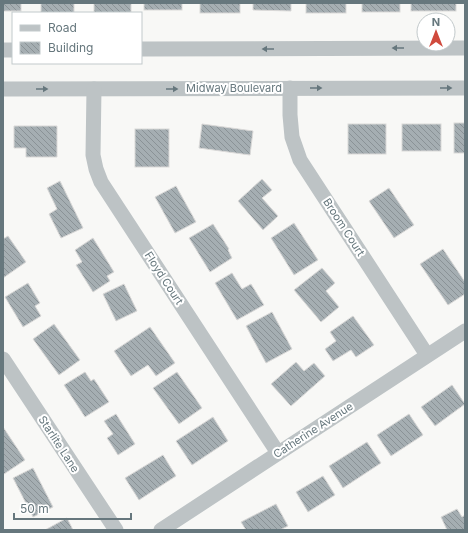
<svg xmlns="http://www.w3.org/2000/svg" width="468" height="533" viewBox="0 0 468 533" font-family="Inter,sans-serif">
<defs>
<pattern id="building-back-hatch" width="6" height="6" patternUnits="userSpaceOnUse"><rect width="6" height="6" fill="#a5aeb2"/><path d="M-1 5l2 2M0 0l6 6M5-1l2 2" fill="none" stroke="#8a9296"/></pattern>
</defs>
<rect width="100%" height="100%" fill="#f8f8f6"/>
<g fill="url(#building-back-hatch)" stroke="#dad9d8">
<rect x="3" y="3" width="18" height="8"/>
<rect x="41" y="3" width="33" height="10"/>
<rect x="94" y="3" width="37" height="10"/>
<rect x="144" y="3" width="38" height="7"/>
<rect x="200" y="3" width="40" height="10"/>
<path d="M253,3H291V11L253,10Z"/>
<rect x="306" y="3" width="40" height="10"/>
<rect x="362" y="3" width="38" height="9"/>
<rect x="411" y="3" width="45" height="8"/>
<rect x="454" y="123" width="11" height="30"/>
<path d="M202,124L253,131L250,155L199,148Z"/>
<rect x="348" y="124" width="38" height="30"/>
<rect x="402" y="124" width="39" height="27"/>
<path d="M14,126H57V157H26V148H14Z"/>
<rect x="135" y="129" width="34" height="38"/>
<path d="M262,179L272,190L262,198L278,216L263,230L238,201Z"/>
<path d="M60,181L83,228L61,238L49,214L57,209L47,188Z"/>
<path d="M176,186L196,222L175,233L155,197Z"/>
<path d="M389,188L414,225L394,238L369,201Z"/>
<path d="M294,223L318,260L294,275L271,238Z"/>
<path d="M213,224L229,249L228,250L232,258L210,272L189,238Z"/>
<path d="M8,236L26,262L3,278V239Z"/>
<path d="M93,238L114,272L107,276L110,281L93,292L76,265L82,262L75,250Z"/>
<path d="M443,249L465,282V294L448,305L420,264Z"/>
<path d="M322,268L335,283L326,291L339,307L321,322L294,290Z"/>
<path d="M232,273L242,289L251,284L264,305L237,320L215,283Z"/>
<path d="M28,283L40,303L35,306L41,316L23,327L5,297Z"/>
<path d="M124,284L137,311L116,321L103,294Z"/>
<path d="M272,312L292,349L266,363L246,326Z"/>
<path d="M353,316L374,345L356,357L351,350L333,361L325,349L336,341L330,332Z"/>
<path d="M54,324L80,360L59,375L33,339Z"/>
<path d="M150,327L175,363L156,376L148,365L131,376L114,351Z"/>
<path d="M296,362L304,371L314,363L325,376L291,406L271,384Z"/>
<path d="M85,372L91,381L94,379L109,402L85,417L64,385Z"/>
<path d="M177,372L202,408L179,424L153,388Z"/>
<path d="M452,385L465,404L435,426L421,407Z"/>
<path d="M116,414L135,444L118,455L107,438L113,434L104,421Z"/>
<path d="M409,414L423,435L391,456L377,435Z"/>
<path d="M213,417L228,441L192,465L176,441Z"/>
<path d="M3,427L25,460L4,474L3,473Z"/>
<path d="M367,442L381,463L343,488L329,466Z"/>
<path d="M163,455L176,476L139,500L125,478Z"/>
<path d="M33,468L53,507L33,517L13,478Z"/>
<path d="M323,476L335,495L308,512L296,492Z"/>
<path d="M276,504L288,526L280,530H246L241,522Z"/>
<path d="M457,509L462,517L465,515V530H447L441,517Z"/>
<path d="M67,518L73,530H45Z"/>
</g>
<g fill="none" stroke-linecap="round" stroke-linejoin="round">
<g stroke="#bdc3c5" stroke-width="15">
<path d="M141,49L465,48"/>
<path d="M3,50H13"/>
<path d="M290,88V115L292,137L300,160L427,355"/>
<path d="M3,89L465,88"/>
<path d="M94,89L93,155L96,169L101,182L278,453"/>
<path d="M3,359L116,530"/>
<path d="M161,530L465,331"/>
</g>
</g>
<defs><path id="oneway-solid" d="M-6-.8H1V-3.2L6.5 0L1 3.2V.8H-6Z"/></defs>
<g fill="#66777d">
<use href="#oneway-solid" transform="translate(398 48) rotate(180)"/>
<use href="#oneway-solid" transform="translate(268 49) rotate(180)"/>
<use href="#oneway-solid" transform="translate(316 88)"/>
<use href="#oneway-solid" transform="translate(446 88)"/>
<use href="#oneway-solid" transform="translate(42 89)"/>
<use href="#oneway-solid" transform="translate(172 89)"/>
</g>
<g text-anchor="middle" stroke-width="4" stroke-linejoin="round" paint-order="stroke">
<g font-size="11" fill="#66777d" stroke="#fff">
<text x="234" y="92">Midway Boulevard</text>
<text transform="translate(344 227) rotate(57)" y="4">Broom Court</text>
<text transform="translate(164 278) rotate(57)" y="4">Floyd Court</text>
<text transform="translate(313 430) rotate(-33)" y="4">Catherine Avenue</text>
<text transform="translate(59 444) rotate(57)" y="4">Starlite Lane</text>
</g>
</g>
<rect width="468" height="533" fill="none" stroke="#66777d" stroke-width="8"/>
<rect x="12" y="12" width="130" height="52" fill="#ffffff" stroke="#c2c9cb"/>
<rect x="20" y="25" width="20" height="6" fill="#bdc3c5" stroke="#c2c9cb"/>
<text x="48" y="32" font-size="12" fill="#66777d">Road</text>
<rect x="20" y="42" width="20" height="12" fill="url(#building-back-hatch)" stroke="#c2c9cb"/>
<text x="48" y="52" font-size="12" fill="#66777d">Building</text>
<g transform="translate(436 32)"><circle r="19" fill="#ffffff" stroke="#c2c9cb"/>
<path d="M0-3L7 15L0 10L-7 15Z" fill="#d04a3d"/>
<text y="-6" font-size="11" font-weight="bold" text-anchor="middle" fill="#66777d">N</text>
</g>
<path d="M14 513v6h117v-6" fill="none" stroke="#66777d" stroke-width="2"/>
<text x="20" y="513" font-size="12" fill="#66777d" stroke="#ffffff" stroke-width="3" paint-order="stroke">50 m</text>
</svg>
